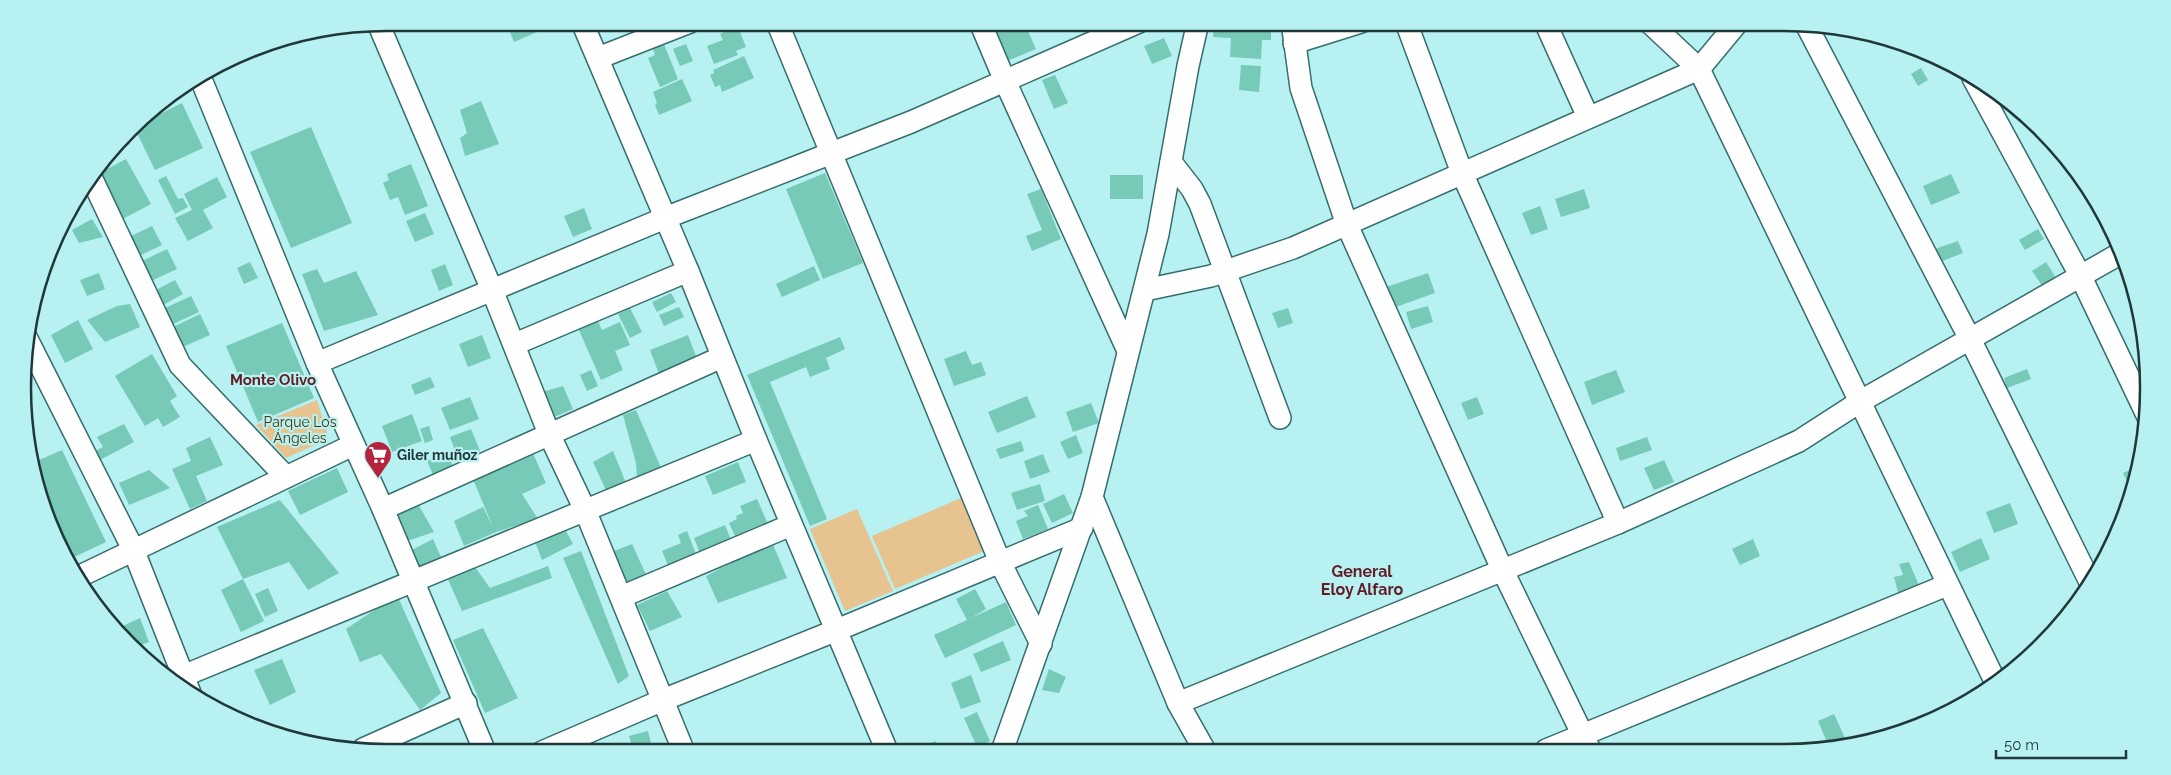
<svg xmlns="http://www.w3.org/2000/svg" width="2171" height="775" viewBox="0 0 2171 775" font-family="Raleway,sans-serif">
<rect width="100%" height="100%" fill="#b7f1f2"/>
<g fill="#e6c38f">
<path d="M317,400L327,432L326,440L286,458L256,425Z"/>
<path d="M966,496L989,549L895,589L872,536Z"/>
<path d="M857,509L893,591L845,611L810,529Z"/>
</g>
<g fill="#76cab7">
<path d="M506,22H533L537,32L514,42Z"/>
<path d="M732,22H736L746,47L736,51L738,55L714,64L707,46L723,40L720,34L729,30L727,25Z"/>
<path d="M994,22H1024L1036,49L1007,61L991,24Z"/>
<path d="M1214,22H1271V40H1262L1261,59L1230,57L1231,38L1213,37Z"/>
<path d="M1164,38L1172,56L1152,64L1144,46Z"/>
<path d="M662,39L678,79L660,87L648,58L655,55L651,44Z"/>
<path d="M686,44L693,61L680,66L673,49Z"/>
<path d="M744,56L754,78L722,92L720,85L715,87L710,75L714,73L713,70Z"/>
<path d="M1241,65L1261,66L1259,92L1239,90Z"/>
<path d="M1921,68L1928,80L1918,86L1911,74Z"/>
<path d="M1055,75L1068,103L1054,109L1042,80Z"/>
<path d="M682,79L692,101L659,115L655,105L657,103L653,92Z"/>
<path d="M481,101L499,144L465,156L460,138L467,133L460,110Z"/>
<path d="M182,103L203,148L155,170L134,127Z"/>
<path d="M2016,108L2028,119L2020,123L2014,109Z"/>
<path d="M311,127L352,223L291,248L250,152Z"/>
<path d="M125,136L130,144L108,155H107Z"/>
<path d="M126,159L151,204L119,221L94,176Z"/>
<path d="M411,164L428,206L405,215L398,197L390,200L383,183L389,180L387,174Z"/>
<path d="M825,173L863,263L823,279L786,189Z"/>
<path d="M1951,174L1960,193L1931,205L1923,186Z"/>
<rect x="1110" y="175" width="33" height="24"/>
<path d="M166,176L178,199L183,198L188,207L175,214L158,180Z"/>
<path d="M217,177L227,197L203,210L213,228L188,241L175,218L192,210L184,194Z"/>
<path d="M1041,189L1061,239L1032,251L1026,236L1042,230L1027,194Z"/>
<path d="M1584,189L1590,208L1561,217L1555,199Z"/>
<path d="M1540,206L1548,229L1531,235L1522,213Z"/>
<path d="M584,208L592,229L573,237L564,216Z"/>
<path d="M425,213L434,234L415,242L406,221Z"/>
<path d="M92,219L103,237L79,243L72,230Z"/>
<path d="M152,226L162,245L139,256L129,237Z"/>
<path d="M2038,229L2044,239L2025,250L2019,240Z"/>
<path d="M1958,241L1963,253L1940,262L1935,249Z"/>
<path d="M167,249L177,269L149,282L140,262Z"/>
<path d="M250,262L258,278L244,284L237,268Z"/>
<path d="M2046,262L2056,278L2043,287L2032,271Z"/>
<path d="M445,264L453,285L439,291L431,270Z"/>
<path d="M814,266L820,280L782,297L776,284Z"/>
<path d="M317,269L324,283L356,271L378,315L324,331L302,274Z"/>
<path d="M99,273L105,289L87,296L80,280Z"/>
<path d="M1428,273L1435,293L1393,308L1386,287Z"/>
<path d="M175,280L183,294L161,306L154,291Z"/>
<path d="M671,293L676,302L657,312L652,302Z"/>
<path d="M191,296L199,312L169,326L161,310Z"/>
<path d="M130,304L140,327L105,342L87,320L117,306Z"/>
<path d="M1428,306L1433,322L1411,329L1406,312Z"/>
<path d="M679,307L684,317L664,326L659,315Z"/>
<path d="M630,308L642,332L630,338L618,314Z"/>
<path d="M1288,308L1293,323L1278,328L1272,313Z"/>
<path d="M200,314L210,335L178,349L169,329Z"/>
<path d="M597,319L602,330L620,322L630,345L615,351L623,370L601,380L578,328Z"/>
<path d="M78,320L93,349L65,363L51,335Z"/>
<path d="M282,323L314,398L258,422L226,346Z"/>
<path d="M482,335L491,358L468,367L459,344Z"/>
<path d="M688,335L697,359L659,374L650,350Z"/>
<path d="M840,337L845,349L826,358L830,369L810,377L806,367L770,382L827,519L810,526L747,375Z"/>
<path d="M966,351L972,365L981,362L986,375L954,386L944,359Z"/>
<path d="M152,354L177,396L170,401L180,417L163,427L158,418L145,426L115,376Z"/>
<path d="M2027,369L2031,379L2007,388L2004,378Z"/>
<path d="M591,370L598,386L587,391L580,375Z"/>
<path d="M1616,370L1625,392L1592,405L1584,382Z"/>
<path d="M430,377L435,387L415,395L411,385Z"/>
<path d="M563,386L573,409L552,418L542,392Z"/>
<path d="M1027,396L1036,417L997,433L988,412Z"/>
<path d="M470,397L479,419L450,430L441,408Z"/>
<path d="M1477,397L1484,414L1468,420L1461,403Z"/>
<path d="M1091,403L1099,423L1073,432L1066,412Z"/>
<path d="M636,410L661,468L637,478L636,463L623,415Z"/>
<path d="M29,412L34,422L26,426L24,414Z"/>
<path d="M412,414L422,441L392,452L382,426Z"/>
<path d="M124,424L134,442L100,460L95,451L103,447L97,437Z"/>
<path d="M429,426L433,440L425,443L420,429Z"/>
<path d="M471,429L480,451L458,459L450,437Z"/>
<path d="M1076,435L1083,453L1068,459L1060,442Z"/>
<path d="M210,437L223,465L196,476L207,501L190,509L172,469L191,461L186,448Z"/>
<path d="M1647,437L1652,450L1620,461L1616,448Z"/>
<path d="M1021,441L1024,451L1000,459L996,449Z"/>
<path d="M62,450L106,542L70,559L35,482L32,463Z"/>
<path d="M532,451L546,483L522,494L538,519L496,532L464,546L454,521L483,507L493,527L472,477Z"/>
<path d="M613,451L628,488L609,497L593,462Z"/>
<path d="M447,453L454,469L434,477L427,461Z"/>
<path d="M1043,454L1050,472L1030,479L1024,461Z"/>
<path d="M1664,460L1674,482L1654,490L1644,468Z"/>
<path d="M738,462L746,482L713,495L705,476Z"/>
<path d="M2139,466L2136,482L2134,486L2130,488L2123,473Z"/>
<path d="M337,468L348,492L300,515L288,491Z"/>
<path d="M149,470L170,488L129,505L119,483Z"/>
<path d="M1040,484L1045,501L1017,510L1011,493Z"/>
<path d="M1064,494L1073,513L1052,523L1043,504Z"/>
<path d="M757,499L767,522L735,536L729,523L737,519L736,516L743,513L740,506Z"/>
<path d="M280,500L339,573L308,590L289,562L243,579L217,527Z"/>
<path d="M2010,503L2018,524L1994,533L1986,512Z"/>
<path d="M418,504L434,532L401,543L389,514Z"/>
<path d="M1038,505L1048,529L1023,539L1016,521L1028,516L1024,511Z"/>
<path d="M562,524L573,544L542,560L532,534Z"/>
<path d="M725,525L731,540L700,553L694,538Z"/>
<path d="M687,531L696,554L668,565L662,551L681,543L678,535Z"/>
<path d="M1981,538L1990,559L1960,572L1951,552Z"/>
<path d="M433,539L441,557L417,570L408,552Z"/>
<path d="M1753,539L1760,556L1740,565L1732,549Z"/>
<path d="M772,542L787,578L718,603L706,576Z"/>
<path d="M632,544L648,579L627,586L609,553Z"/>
<path d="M581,551L629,676L618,684L563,558Z"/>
<path d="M1909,562L1920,588L1899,596L1894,577L1903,575L1899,564Z"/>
<path d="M473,564L490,588L548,566L552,578L462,611L446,575Z"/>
<path d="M243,579L264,621L241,632L221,590Z"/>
<path d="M268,588L278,611L265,617L255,594Z"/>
<path d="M975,589L986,609L971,618L1006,602L1016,625L945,658L934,635L967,620L956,599Z"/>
<path d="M667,591L682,617L650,631L637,605Z"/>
<path d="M397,595L441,693L420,710L381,654L360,662L346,629Z"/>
<path d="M140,618L149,642L132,648L116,629Z"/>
<path d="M483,628L518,698L485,713L453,640Z"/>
<path d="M1003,641L1011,660L981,672L973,654Z"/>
<path d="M282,659L296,692L270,705L254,670Z"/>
<path d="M1049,669L1066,677L1059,693L1042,690Z"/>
<path d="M971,675L981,702L961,709L951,683Z"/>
<path d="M977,712L990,741L977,747L964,718Z"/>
<path d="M1834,714L1845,738L1829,747L1818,721Z"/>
<path d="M648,731L651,743L633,750L629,736Z"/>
<path d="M936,741L939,751H907Z"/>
</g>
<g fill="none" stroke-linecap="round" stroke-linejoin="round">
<defs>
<g id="minor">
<path d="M582,22L688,271L756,440L887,751"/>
<path d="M777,22L1000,562L1041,644"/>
<path d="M980,22L1005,81L1128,351"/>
<path d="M1292,22L1301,88L1347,225L1502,569L1590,750"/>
<path d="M1406,22L1462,173L1618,523"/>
<path d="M1545,22L1588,117"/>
<path d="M1649,22L1699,69L1995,681"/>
<path d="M378,23L492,290L550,436L585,510L684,752"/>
<path d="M1807,26L1970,339L2090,582"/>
<path d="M1294,43L1361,22"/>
<path d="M598,58L690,22"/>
<path d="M1973,78L2081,277L2147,415"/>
<path d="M201,79L317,363L383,509L485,752"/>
<path d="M1171,162L1192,189L1200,204L1280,418"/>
<path d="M91,177L180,365L286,477"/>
<path d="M1145,290L1211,276L1293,248L1699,69L1738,22"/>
<path d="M26,337L133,549L190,693"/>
<path d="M515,344L688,271"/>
<path d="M317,363L665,218L911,122L1139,22"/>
<path d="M1092,497L1178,703L1205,751"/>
<path d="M383,509L722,357"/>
<path d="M78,577L353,445"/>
<path d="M621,597L791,525"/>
<path d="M183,676L756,440"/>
<path d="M1178,703L1618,523L1799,441L1861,401L2121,253"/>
<path d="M363,749L466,703"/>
<path d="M1546,750L1947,585"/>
<path d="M1002,751L1092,497L1158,234L1188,66L1198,22"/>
<path d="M542,752L663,700L837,630L1082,528"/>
</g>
</defs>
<use href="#minor" stroke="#366d6e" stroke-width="24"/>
<use href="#minor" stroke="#fff" stroke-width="21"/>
</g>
<defs>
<symbol id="supermarket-pin" viewBox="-11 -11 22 30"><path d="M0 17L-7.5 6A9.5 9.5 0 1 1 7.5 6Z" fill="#b5233d" stroke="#b7f1f2"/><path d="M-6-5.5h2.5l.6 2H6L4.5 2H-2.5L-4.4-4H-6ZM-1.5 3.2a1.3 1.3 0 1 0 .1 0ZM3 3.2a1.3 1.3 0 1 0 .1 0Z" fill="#fff"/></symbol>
</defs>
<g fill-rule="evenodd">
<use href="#supermarket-pin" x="362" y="439" width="32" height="43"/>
</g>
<g text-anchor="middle" stroke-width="4.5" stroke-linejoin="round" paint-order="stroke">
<g font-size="14" fill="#4b3200" stroke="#b7f1f2">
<text x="300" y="427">Parque Los<tspan x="300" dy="16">Ángeles</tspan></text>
</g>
<g font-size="14" font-weight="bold" fill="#213838" stroke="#b7f1f2" text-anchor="start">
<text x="397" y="460">Giler muñoz</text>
</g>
<g font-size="15" font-weight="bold" fill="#621d25" stroke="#b7f1f2">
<text x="273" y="385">Monte Olivo</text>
</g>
<g font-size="16" font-weight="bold" fill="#621d25" stroke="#b7f1f2">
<text x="1362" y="577">General<tspan x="1362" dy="18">Eloy Alfaro</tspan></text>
</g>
</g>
<path d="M0 0H2171V775H0ZM387 31H1784A356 356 0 0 1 2140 387V388A356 356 0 0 1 1784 744H387A356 356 0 0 1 31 388V387A356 356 0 0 1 387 31Z" fill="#b7f1f2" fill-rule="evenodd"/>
<path fill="none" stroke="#213838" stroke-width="2.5" d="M387 31H1784A356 356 0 0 1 2140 387V388A356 356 0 0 1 1784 744H387A356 356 0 0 1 31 388V387A356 356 0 0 1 387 31Z"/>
<path d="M1996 750v8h130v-8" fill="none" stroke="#213838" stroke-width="2.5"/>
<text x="2004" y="750" font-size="15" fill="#213838" stroke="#b7f1f2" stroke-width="4" paint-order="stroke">50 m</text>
</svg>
